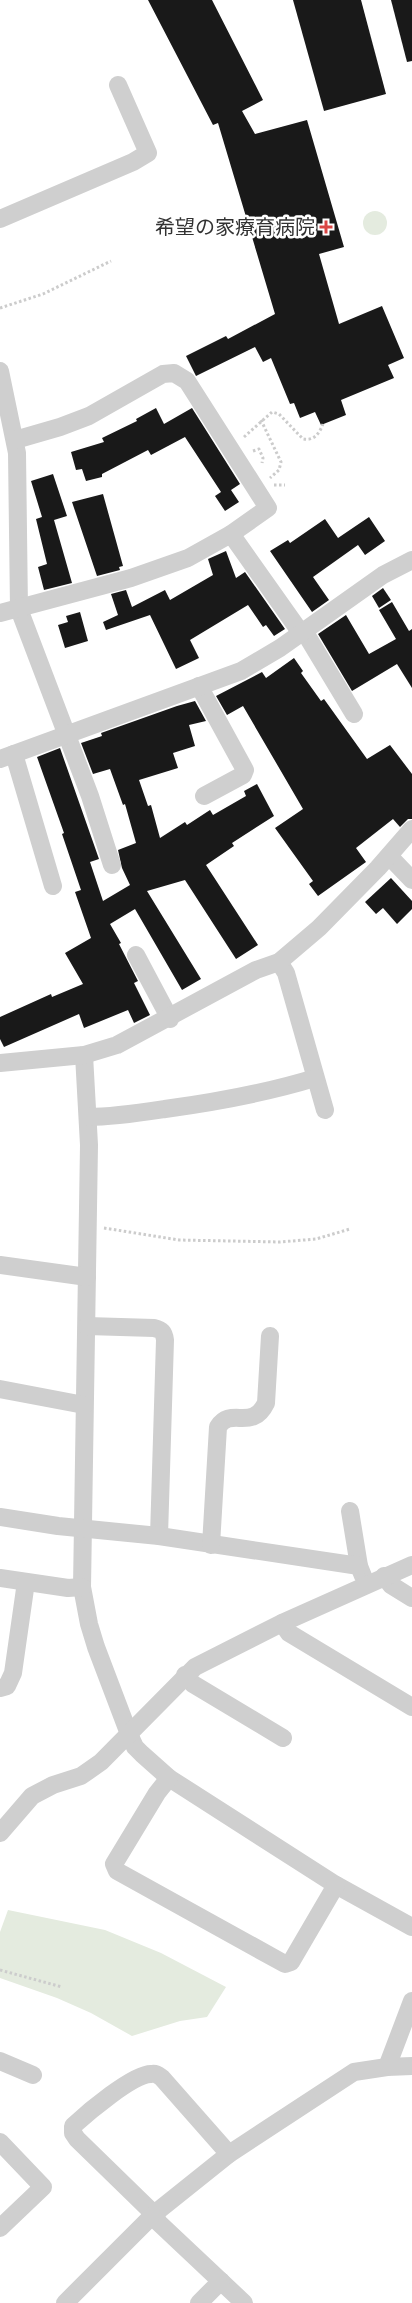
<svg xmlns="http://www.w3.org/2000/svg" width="412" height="2303" viewBox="0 0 412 2303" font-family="'Alegreya Sans','Noto Sans JP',sans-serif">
<rect width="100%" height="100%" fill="#fff"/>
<g fill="#e4ebdf">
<circle cx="375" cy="223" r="12"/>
<path d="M8,1910L105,1930L161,1953L226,1987L207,2017L180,2021L132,2036L91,2013L57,1998L0,1978V1932Z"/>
</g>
<g fill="#191919">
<path d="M148,0H212L263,100L242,111L255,134L307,120L344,247L319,254L339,324L382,306L404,358L388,365L394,378L341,400L346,415L321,425L315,412L300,418L294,403L290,404L271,358L263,362L255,347L196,376L186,356L226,336L228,339L275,314L218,123L213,125Z"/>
<path d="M293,0H361L386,94L324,111Z"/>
<path d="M391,0H412V61L407,62Z"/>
<path d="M156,408L164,424L192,408L240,484L231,490L239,502L225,511L215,496L221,492L185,437L151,455L148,450L102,474V477L86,481L82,469L76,470L71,452L104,442L102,438L137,421L136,419Z"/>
<path d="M53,474L67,516L54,520L72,583L44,590L38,567L47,564L36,519L42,517L31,481Z"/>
<path d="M103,494L123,566L119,567L120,570L97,576L72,502Z"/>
<path d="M369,517L385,541L365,555L358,545L313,577L329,600L312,612L270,551L288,540L290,543L325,519L338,538Z"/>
<path d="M226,551L236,578L245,572L285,629L274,636L266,625L263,627L248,605L190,640L199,658L176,669L150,615L106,630L103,622L118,615L111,594L126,590L132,607L165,590L170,600L213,575L208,559Z"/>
<path d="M383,588L391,600L379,608L372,596Z"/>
<path d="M392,602L409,631L412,629V688L397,664L352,691L318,634L346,615L369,654L396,639L379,610Z"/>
<path d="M80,612L88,641L65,648L58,625L68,622L66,616Z"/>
<path d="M294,658L303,671L301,673L321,701L324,699L367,759L390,745L412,774V819H408L400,827L393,819L356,848L366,862L318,896L309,884L313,881L275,828L303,809L243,706L227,715L216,696L262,672L266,678Z"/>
<path d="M195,701L206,721L189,725L195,746L173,753L178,768L139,780L148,806L151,805L160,838L185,822L187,825L210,810L213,815L246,796L244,791L257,784L274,816L232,843L234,846L206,865L258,945L236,959L185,880L147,891L201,979L182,990L135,909L110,924L121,943L119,944L138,981L134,983L150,1015L134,1023L128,1010L84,1028L79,1014L4,1047L0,1039V1017L51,994L52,997L83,984L65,953L91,938L75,892L81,890L62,834L64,833L37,757L60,748L99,859L90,862L103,901L130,885L122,868L118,850L136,843L125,804L123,805L110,769L93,774L81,743L102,736L101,733L177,706Z"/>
<path d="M391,878L412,901V909L397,924L383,908L376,914L365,902Z"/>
</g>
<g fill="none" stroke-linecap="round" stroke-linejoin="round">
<g stroke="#ccc" stroke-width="3" stroke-dasharray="2.5 2.5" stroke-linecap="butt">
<path d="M0,308L43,294L111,261"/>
<path d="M261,420L281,462L279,470L270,478"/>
<path d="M244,437L272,412L279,414L303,439C314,441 319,434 323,424"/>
<path d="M253,451L259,449L263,458L262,463"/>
<path d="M274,485H285"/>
<path d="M104,1228L179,1240L280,1242L316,1239L350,1229"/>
<path d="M0,1970L62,1987"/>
</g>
<g stroke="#cfcfcf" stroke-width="18">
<path d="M0,219L133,162L148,153L118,85"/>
<path d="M0,371L17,453L19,609L90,796L112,865"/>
<path d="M231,534L301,633"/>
<path d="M0,613L131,578L188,558L231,534L268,508L187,381L174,373L163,374L89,416L60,427L15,440"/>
<path d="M304,631L354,714"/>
<path d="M199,686L245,770L243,775L204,796"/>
<path d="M14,754L53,886"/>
<path d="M0,759L241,671L280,648L383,575L412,560"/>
<path d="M389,856L412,880"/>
<path d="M136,955L170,1019"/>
<path d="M279,962L286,973L325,1110"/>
<path d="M84,1055L89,1145L82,1587L89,1624L96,1647L129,1734L135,1747L142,1754L169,1778L336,1885L412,1927"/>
<path d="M0,1063L84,1055L117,1045L256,970L279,962L319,928L378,868L412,829"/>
<path d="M88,1117C114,1117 139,1113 165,1109C216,1102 266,1093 315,1078"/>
<path d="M0,1265L87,1277"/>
<path d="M87,1326L154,1328C162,1330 164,1332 165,1340L159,1536"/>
<path d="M0,1389L84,1405"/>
<path d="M350,1511L359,1566L363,1576"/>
<path d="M0,1517L58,1526L159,1536L359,1566"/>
<path d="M211,1545L218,1427C231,1406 252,1432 266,1403L270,1336"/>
<path d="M384,1576L391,1585L412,1598"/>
<path d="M0,1578L68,1588L82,1587"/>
<path d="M282,1623L289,1633L412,1707"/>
<path d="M185,1675L193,1684L283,1738"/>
<path d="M0,1688L7,1686L13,1673L26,1582"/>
<path d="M169,1778L157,1793L114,1864L117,1871L285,1964L291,1962L336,1885"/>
<path d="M0,1833L32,1796L53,1785L81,1776L101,1762L195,1667L282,1623L412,1565"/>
<path d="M0,2061L33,2075"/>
<path d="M387,2067L412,2001"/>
<path d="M0,2142L43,2187L0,2228"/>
<path d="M229,2154L162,2078C158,2075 156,2073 151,2074C133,2074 87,2113 73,2126V2133L77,2139L154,2214L159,2223L244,2303"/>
<path d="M65,2303L154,2214L229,2154L354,2072L387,2067L412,2066"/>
<path d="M199,2303L221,2281"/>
</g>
</g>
<path fill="#da4544" stroke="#fff" stroke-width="2" d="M323.5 219.5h5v5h5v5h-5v5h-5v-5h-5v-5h5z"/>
<g text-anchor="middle" stroke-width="5" stroke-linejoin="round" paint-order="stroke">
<g font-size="20" fill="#323232" stroke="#fff" text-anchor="end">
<text x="315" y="234">希望の家療育病院</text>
</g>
</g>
</svg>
